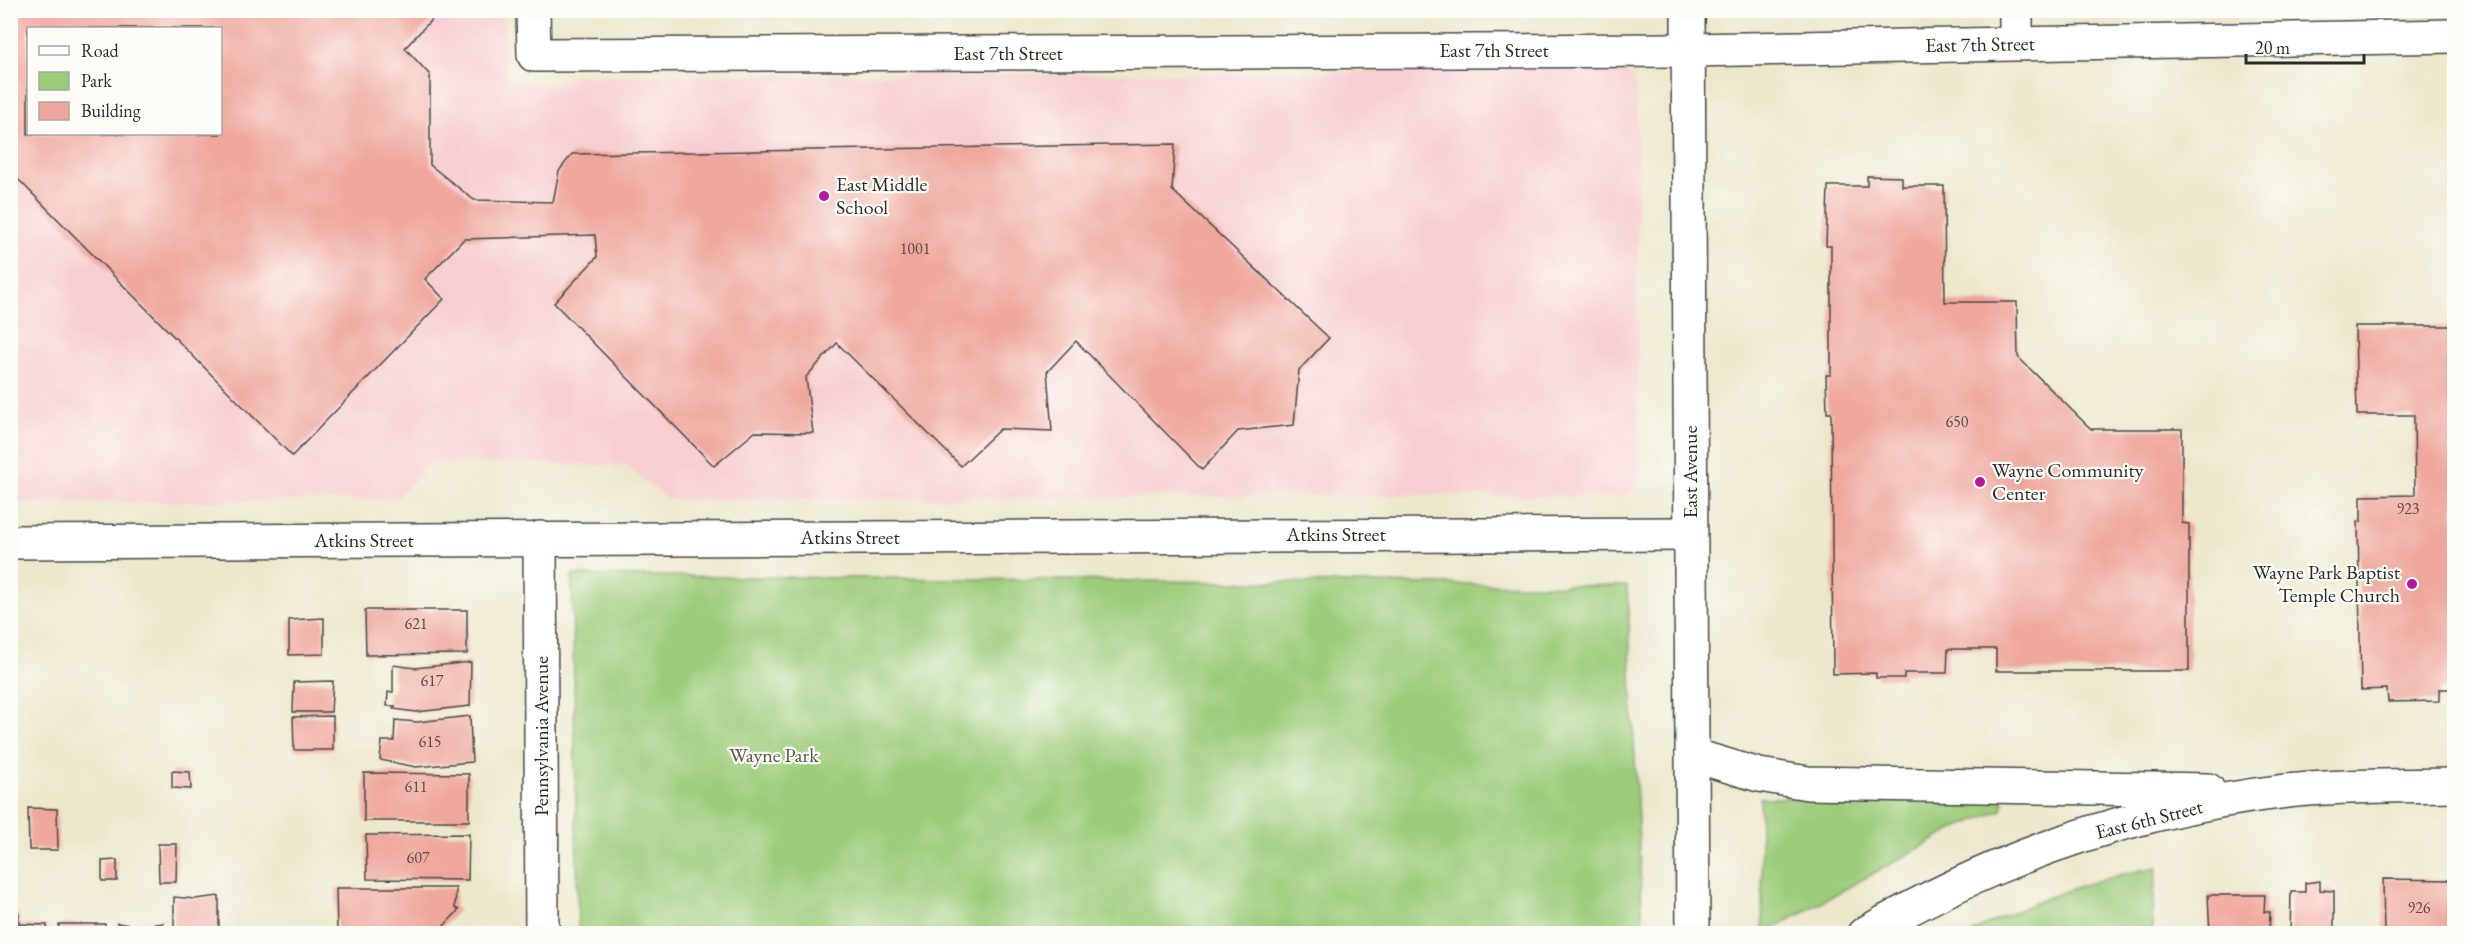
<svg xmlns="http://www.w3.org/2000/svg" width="2465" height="944" viewBox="0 0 2465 944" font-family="'EB Garamond',serif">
<rect width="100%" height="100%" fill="#fdfcf7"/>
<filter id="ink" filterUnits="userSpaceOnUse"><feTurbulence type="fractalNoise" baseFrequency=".0167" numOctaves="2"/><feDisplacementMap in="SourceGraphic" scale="12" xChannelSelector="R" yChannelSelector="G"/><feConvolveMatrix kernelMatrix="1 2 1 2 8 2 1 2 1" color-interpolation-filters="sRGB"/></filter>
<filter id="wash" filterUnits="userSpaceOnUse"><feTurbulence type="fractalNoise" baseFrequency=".008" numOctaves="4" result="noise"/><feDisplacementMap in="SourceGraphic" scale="24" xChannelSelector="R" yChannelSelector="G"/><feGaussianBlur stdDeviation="1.35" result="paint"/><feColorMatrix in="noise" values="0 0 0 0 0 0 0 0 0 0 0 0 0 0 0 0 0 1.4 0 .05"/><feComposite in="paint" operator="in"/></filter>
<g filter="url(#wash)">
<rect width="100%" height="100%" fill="#ede7cc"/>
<path fill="#f7cfd2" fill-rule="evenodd" d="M10,11H504L506,83L555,84L571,76L1296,73L1545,68L1626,72L1634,78L1637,96L1639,468L1633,492L1611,497L1453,495L680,500L667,499L626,465L431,463L395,500L11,503ZM28,28H220V134H28Z"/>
<g fill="#9ccc7a" stroke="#647c52" stroke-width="1.5">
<path d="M572,575L1627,586L1643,933H578Z"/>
<path d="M1996,796L2004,801L2002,810L1956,828L1763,934L1760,798Z"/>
<path d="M2157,867L2151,933H1971C2035,900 2086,880 2157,867Z"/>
</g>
<g id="blocks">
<g fill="#efa79d" fill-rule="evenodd">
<path d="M10,10H433V18L405,48L430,75V165L474,200L553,202L559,171L572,154L1175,144L1172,190L1329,338L1299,370L1294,425L1238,431L1202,470L1076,341L1047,372L1052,431L1000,429L961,466L837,343L806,377L813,433L755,432L714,466L554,303L597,257L595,235L464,239L425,279L444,299L292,456L10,171ZM28,28H220V134H28Z"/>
<path d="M1867,176L1902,177V186H1944L1945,302H2017L2018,357L2091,429H2182V523L2189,524V671H1996V649H1948L1947,673H1904V678H1876V673L1833,674L1831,413H1827L1826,375H1831V246H1826L1828,186H1867Z"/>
<path d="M2355,326H2454V689H2439V701L2388,702L2387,689L2361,690L2358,521L2361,522V496L2415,495L2414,415H2357Z"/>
<path d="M365,610H467V654L366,655Z"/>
<path d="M324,618V654L289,655V620Z"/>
<path d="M471,662L470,706L416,712L393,709L395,706H387L388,692H393V665L415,668Z"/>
<path d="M333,681L331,712H293L294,682Z"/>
<path d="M333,716V750H294L293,717Z"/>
<path d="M470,716L472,762L416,767L380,760L382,741H394L395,720L417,722Z"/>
<path d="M172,771L190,772L191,789L172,788Z"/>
<path d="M364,773L469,774V821H364Z"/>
<path d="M28,808L57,809L58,850H29Z"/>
<path d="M469,834L468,880L367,879L366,835Z"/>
<path d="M158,844H177L176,882H159Z"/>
<path d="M117,860V881H102V861Z"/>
<path d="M2383,879L2454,880V934H2384Z"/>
<path d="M2320,881V890L2334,891V934H2290L2291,892H2305V883Z"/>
<path d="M336,888H456L455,908L459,910L437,933L337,934Z"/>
<path d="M2208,895H2265L2264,912H2270L2269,934H2210Z"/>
<path d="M219,896V934H174V897L195,899Z"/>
<path d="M10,913H19V924L47,925V934H10Z"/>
<path d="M117,923L138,926L163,923L162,934H117Z"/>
<path d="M59,924H105L104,934H58Z"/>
</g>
</g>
</g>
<g filter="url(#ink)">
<use href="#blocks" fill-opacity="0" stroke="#484743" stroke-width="1.5"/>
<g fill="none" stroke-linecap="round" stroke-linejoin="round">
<defs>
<g id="minor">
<path d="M533,10L534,55L1688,50L2454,36"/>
<path d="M1688,10L1693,934"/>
<path d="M2016,10V43"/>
<path d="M540,538L542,934"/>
<path d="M10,542L1690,534"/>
</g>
<g id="major">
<path d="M1692,755L1759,775L1808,783L2208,790"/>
<path d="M1864,934C1994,858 2137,808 2287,791C2342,785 2399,786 2454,785"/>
</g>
</defs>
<use href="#minor" stroke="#484743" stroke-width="36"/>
<use href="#major" stroke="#484743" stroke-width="36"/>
<use href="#minor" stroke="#fff" stroke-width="33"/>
<use href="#major" stroke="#fff" stroke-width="33"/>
</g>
</g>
<g fill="#b5179e" stroke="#fdfcf7" stroke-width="2">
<circle cx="824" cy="196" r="6"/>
<circle cx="1980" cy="482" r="6"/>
<circle cx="2412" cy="584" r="6"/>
</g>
<g text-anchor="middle" stroke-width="4.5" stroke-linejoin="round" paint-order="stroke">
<g font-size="16" fill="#5c4a48">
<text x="915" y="254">1001</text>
<text x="1957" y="427">650</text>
<text x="2408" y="514">923</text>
<text x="416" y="629">621</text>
<text x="432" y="686">617</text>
<text x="430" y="747">615</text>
<text x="416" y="792">611</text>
<text x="418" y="863">607</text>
<text x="2419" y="913">926</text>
</g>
<g font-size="20" fill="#2b2b2b" stroke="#fdfcf7">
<text transform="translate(1980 44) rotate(-1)" y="7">East 7th Street</text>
<text x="1494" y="57">East 7th Street</text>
<text x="1008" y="60">East 7th Street</text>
<text transform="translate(1690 472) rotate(-90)" y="7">East Avenue</text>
<text x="1336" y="541">Atkins Street</text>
<text x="850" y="544">Atkins Street</text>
<text x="364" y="547">Atkins Street</text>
<text transform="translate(541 736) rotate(-90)" y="7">Pennsylvania Avenue</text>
<text transform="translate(2149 819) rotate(-14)" y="7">East 6th Street</text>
</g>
<g font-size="20" fill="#2b2b2b" stroke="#fdfcf7" text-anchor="start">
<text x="836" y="191">East Middle<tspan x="836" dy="23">School</tspan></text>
<text x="1992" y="477">Wayne Community<tspan x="1992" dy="23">Center</tspan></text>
<text x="2400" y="579" text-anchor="end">Wayne Park Baptist<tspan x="2400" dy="23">Temple Church</tspan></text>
</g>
<g font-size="20" fill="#4d5b43" stroke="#fdfcf7">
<text x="774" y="762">Wayne Park</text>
</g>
</g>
<rect width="2465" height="944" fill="none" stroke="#fdfcf7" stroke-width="36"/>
<rect x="27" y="27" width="195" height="108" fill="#fdfcf7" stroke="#a9a8a5" stroke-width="1.5"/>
<rect x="39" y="46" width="30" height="9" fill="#ffffff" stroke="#a9a8a5" stroke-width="1.5"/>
<text x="81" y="57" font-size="18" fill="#2b2b2b">Road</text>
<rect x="39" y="72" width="30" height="18" fill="#9ccc7a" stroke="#a9a8a5" stroke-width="1.5"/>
<text x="81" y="87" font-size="18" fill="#2b2b2b">Park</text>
<rect x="39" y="102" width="30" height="18" fill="#efa79d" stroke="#a9a8a5" stroke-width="1.5"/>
<text x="81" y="117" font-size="18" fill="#2b2b2b">Building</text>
<path d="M2246 54v9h118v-9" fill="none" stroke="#2b2b2b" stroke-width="3"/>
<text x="2255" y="54" font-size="18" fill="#2b2b2b" stroke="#fdfcf7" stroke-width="4.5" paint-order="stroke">20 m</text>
</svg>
